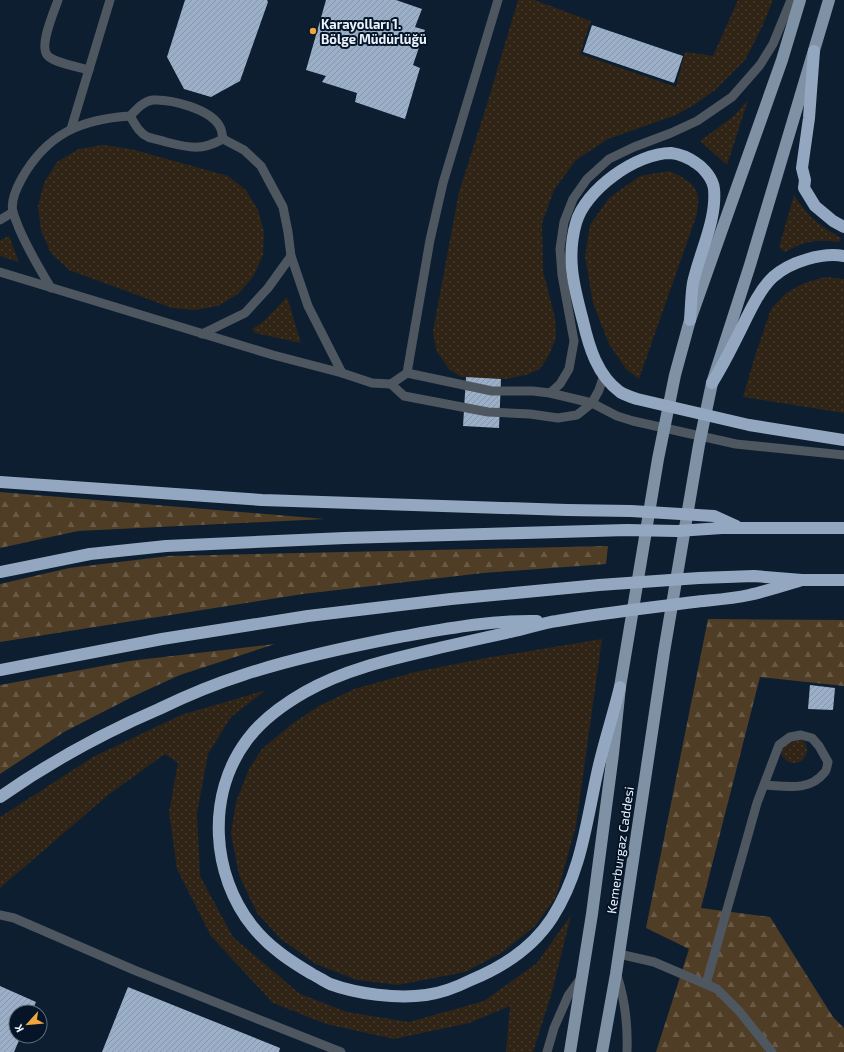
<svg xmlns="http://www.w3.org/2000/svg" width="844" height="1052" viewBox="0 0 844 1052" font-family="'Exo 2',sans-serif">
<defs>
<pattern id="grass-dots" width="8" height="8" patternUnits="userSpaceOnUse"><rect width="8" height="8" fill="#2f2416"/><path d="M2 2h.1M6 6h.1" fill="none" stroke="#433a2d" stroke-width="1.8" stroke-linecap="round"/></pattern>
<pattern id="forest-firs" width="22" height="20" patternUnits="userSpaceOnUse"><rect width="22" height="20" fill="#4f3d25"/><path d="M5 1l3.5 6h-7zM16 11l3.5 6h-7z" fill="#685a46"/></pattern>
<pattern id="building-hatch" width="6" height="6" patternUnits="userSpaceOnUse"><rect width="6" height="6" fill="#9bb0c8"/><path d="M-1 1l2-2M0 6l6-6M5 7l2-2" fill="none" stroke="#8696a9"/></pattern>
</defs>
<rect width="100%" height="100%" fill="#0d1e30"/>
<g fill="url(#grass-dots)">
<path d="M518,0H534L591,21L580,54L676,87L685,52L713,56L738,0H773L762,27L745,60L715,90L697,103L676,115L608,139L576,160L554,190L542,223L543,271L555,318L556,338L549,355L540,369L526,375L506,379L461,377L449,369L436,350L433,331L459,192L487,104Z"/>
<path d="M748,100L727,165L700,141L734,116Z"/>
<path d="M103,145L131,149L228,176L246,190L258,210L264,232L263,255L253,277L238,294L218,306L195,310L172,308L69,270L51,253L41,231L38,206L44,183L57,162L79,149Z"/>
<path d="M669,171C681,176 697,183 698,198C699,203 697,209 697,214L639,379L626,369L609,344L593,303L585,256L590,225L609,198L640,176Z"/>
<path d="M794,195C807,215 819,226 841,238L839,242C816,239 805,241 785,252L779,247Z"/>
<path d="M9,236L19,262L0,256V240Z"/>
<path d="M825,277L844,279V413L743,397L755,356L771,309L786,293L804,283Z"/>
<path d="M287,297L301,343L255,333L252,329L263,322Z"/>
<path d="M602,639L576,826L556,897L535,926L501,953L465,972L398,985L357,980L316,964L281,939L257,913L239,875L231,833L236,802L249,769L262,749L292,724L317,707L354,689L415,672L486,658Z"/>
<path d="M266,690L231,717L208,754L197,813L200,876L233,937L300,994L347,1012L409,1022L484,1001L537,963L571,915L552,992L533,1052H506L510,1006L469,1023L394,1039L326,1024L273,1003L211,936L177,869L169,812L178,763L165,754L108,795L0,888V817L93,757L181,715Z"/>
<circle cx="794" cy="750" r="13"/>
</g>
<g fill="url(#forest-firs)">
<path d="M0,492L325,519L78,531L0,548Z"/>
<path d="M608,546L606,564L483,573L303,594L0,642V584L69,568L169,556Z"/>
<path d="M708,619L844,620V686L760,677L701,908L770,917L833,1017L844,1028V1052H656L689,949L646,928Z"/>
<path d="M275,644L180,675L134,696L64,732L0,774V685L129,661Z"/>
</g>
<g fill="url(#building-hatch)">
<path d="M185,0H267L268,2L240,81L211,97L184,89L167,57Z"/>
<path d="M326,0H396L422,9L415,27L425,30L413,65L420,68L405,119L355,102L357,93L322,82L326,76L306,70Z"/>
<path d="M592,25L683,56L674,83L583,52Z"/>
<path d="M466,377L501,379L499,428L463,426Z"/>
<path d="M810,685L835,688L833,710L808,709Z"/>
<path d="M0,986L36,1002L32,1012H16V1036H21L14,1052H0Z"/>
<path d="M128,987L280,1048L279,1052H102Z"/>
</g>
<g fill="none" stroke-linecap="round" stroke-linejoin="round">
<g stroke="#4e5760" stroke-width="9">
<path d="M58,0C54,12 38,47 48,56C55,63 79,67 89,70"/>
<path d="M498,0L443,183L430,240L407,373L391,384L404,396L488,412L530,414L558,418L577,415L592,403L599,390L604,375"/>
<path d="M130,116C135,124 139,133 148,137C153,139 160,140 166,142C190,148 201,151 223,139"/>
<path d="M71,129L110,0"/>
<path d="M223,139L244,150L261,166L283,207L288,232L291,256L308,306L342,373"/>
<path d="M0,220L13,212"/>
<path d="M0,272L273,355L342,373L372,383L391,384"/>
<path d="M51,288C39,268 27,248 18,226C17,222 14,217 13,212C10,201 17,187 22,178C47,134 81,119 130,116C136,110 143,101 153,100C171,99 211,109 220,127C222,130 222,135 223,139"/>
<path d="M202,334L245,313L268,288L291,256"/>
<path d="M407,373L492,391H533L550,393L592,403L617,416L633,421L736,444L844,455"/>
<path d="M550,393L560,384L569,369L574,341L562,275L560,249L564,222L573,199L587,179L609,159L634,147L671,133L697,121L732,97L760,65L773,44L791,0"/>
<path d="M0,915L14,918L134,970L341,1052"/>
<path d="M619,954L654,962L717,989L739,1011L772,1052"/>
<path d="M617,975C625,1000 628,1026 627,1052"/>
<path d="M706,984L757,803L779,745L790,737L801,735L812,738L819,746L828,762C827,765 827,771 824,773C809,792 785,786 764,785"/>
<path d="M547,1052L554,1028L568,996L581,978"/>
</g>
<g stroke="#7f91a4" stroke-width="12">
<path d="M570,1052L592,914L613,754L620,687L658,459L675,375L690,320L782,60L800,0"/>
<path d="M602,1052L616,974L664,652L699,445L712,383L750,265L829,0"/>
</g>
<g stroke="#93a8c0" stroke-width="12">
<path d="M814,51L809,118L802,168L805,180L804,188L815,206L833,221L844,227"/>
<path d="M690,320C691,308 691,295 693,283C699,254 717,220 714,189C713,179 704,168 696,163C689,158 679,154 671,153C636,153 585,190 576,223C566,258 574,287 583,321C589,347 597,375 620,392C625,395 631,397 637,399L749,425L844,440"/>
<path d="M712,383C720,370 727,357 734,343C745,323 756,293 773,277C790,262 822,252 844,256"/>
<path d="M0,482L262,500L567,510L631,511L714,516L736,526"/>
<path d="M0,572L90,554L166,546L345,538L627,530L677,531L722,528H844"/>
<path d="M0,670L162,639L308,616L451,599L599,585L699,578L754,576L802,580H844"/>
<path d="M620,687C613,716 603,745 597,774C586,824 581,873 552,918C533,947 503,967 471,980C457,987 441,993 426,995C397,999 357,994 330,984C324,981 318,977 312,974C290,961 269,947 253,927C211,875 206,795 247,740C261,721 284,704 305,692C347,668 396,658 443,647C465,642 488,637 510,632C526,629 541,623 557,621C602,613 648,608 694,602C712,600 731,599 749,595C767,591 785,585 802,580"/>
<path d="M0,797C50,762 103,733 159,709C186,696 214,684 243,675C294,658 347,647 399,637C445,629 491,620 537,621"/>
</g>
</g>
<circle fill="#efa73d" stroke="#051426" stroke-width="1.5" cx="313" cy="31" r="4"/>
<g text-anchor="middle" stroke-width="4" stroke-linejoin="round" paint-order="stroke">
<g font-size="13" font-weight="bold" fill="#ecf4ff" stroke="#051426" text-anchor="start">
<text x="321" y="29">Karayolları 1.<tspan x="321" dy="15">Bölge Müdürlüğü</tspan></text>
</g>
<g font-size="13" fill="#ecf4ff" stroke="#051426">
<text transform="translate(620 850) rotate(-82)" y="5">Kemerburgaz Caddesi</text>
</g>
</g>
<g transform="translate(28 1024) rotate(243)"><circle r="19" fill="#051426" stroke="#616e7d"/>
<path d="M0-3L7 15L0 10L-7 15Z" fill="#efa73d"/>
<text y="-6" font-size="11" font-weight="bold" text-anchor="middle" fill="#ecf4ff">K</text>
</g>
</svg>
